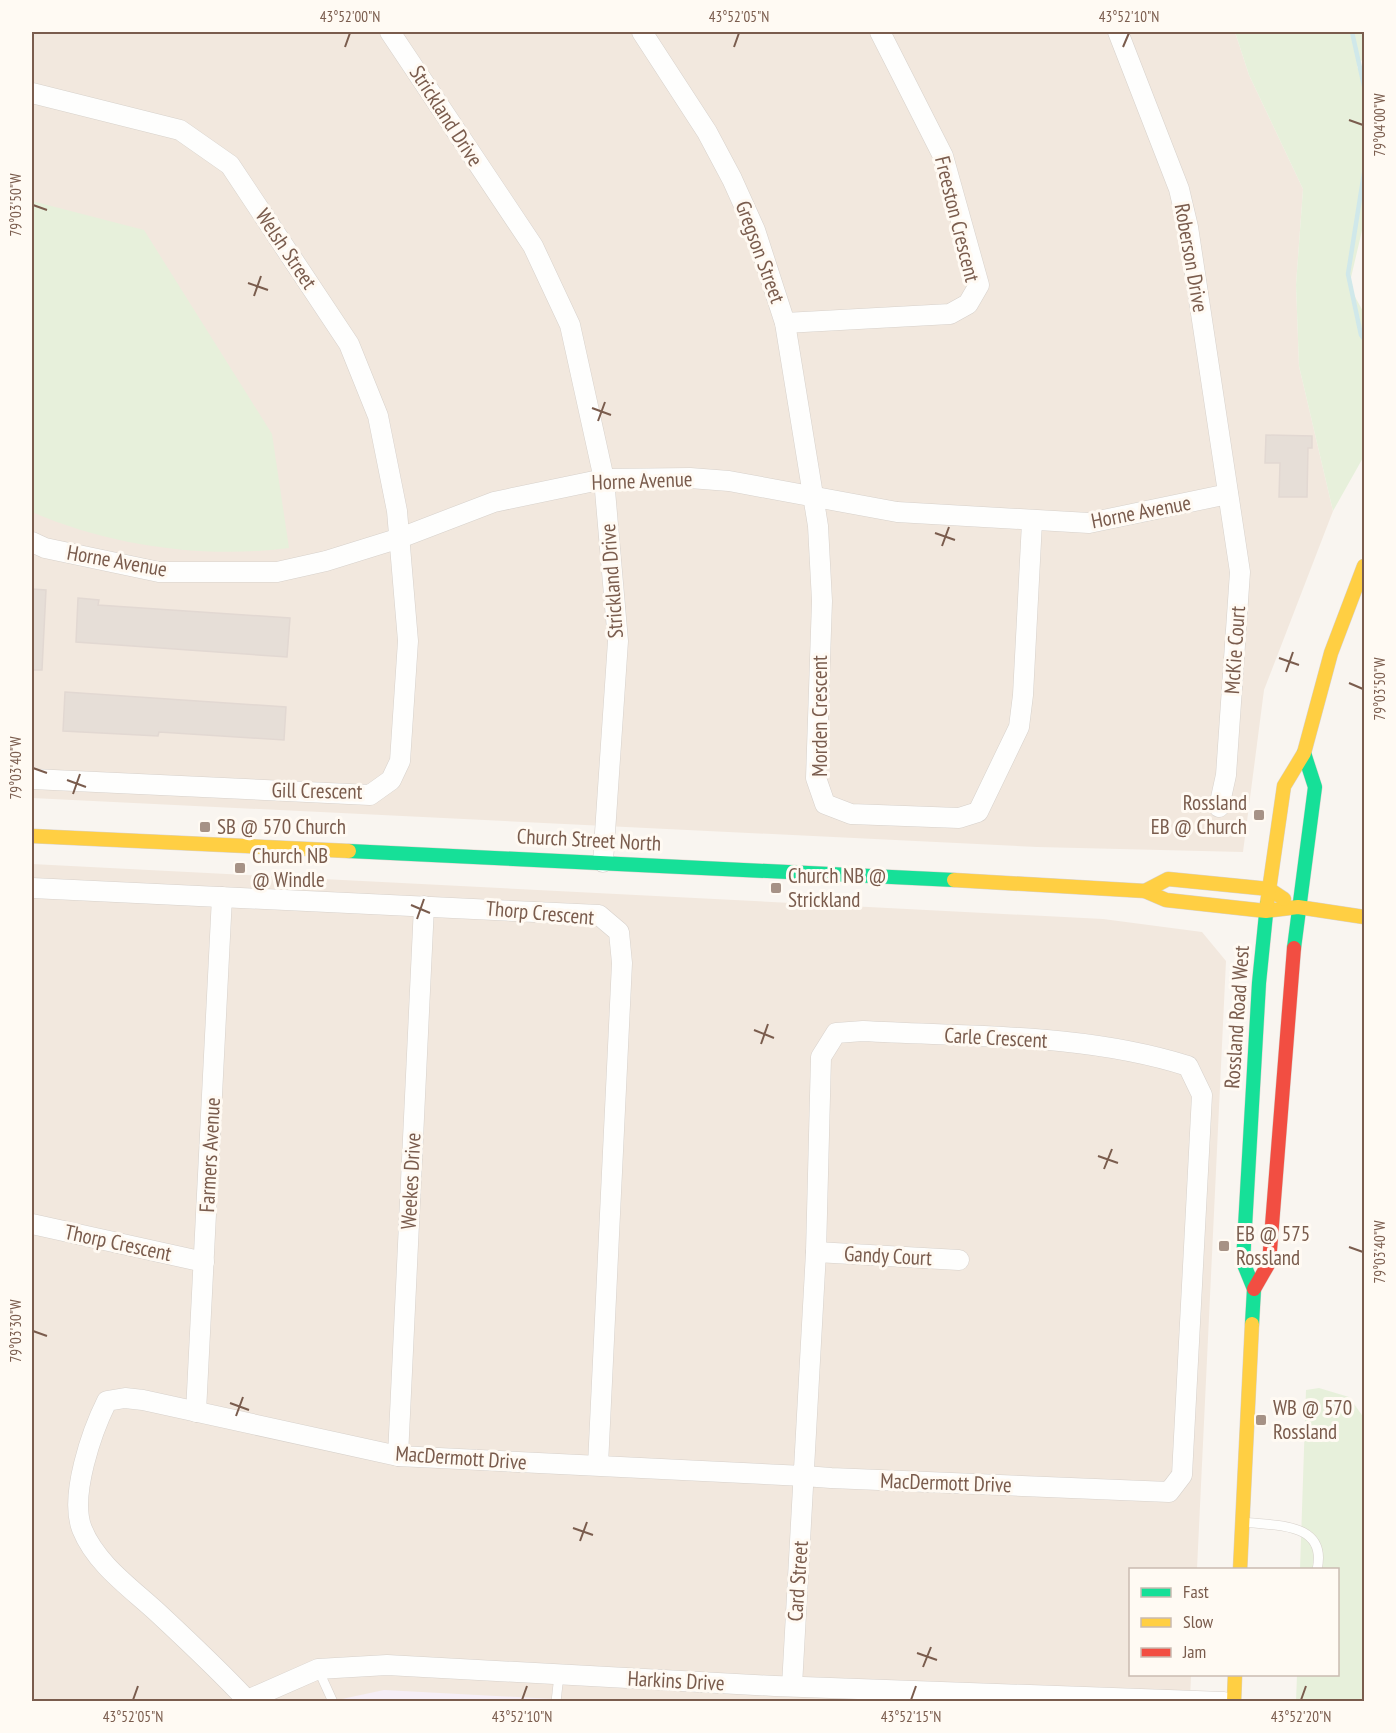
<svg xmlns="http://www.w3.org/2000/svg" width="1396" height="1733" viewBox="0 0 1396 1733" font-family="'PT Sans Narrow',sans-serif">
<rect width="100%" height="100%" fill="#f9f5f0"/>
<g fill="#f2e8de">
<path d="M32,32H1235L1249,75L1303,189L1296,285L1299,366L1333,511L1264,690L1243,852L1037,847L32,798Z"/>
<path d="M32,864L1103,919L1202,932L1226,961L1197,1569L1130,1570V1674L1191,1675L1190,1701H32Z"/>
</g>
<path fill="#f6eef6" d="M384,1690L590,1701L328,1702Z"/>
<g fill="#e7f0db">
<path d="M1235,32H1364V57L1357,67L1364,75V222L1349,286L1364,313V456L1333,511L1299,366L1296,285L1303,189L1249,75Z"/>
<path d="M32,201L144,230L272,434L289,548C204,559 110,546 32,512Z"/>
<path d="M1319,1388L1349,1397L1364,1418V1701L1296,1702L1297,1675L1338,1674V1570L1300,1569L1306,1390Z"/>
</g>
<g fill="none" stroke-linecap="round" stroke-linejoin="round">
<g stroke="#d0e8ea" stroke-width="4.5">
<path d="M1352,32L1364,86"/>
<path d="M1364,173L1348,274L1361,335L1364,339"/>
</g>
</g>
<g fill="#e6ded7" stroke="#e2d8d2" stroke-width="1.5">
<path d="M1266,435L1312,436V448H1308L1307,497H1279L1280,463H1265Z"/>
<path d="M32,589L46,590L42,670H32Z"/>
<path d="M78,598L99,600L98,605L290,618L287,657L76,642Z"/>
<path d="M65,692L286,707L284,740L159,732L158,736L63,731Z"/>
</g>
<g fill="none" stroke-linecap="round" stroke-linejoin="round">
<defs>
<g id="lane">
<path d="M1244,1522C1276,1526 1328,1522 1317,1570"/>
<path d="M318,1669L333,1702"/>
<path d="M556,1702L559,1675"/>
</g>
<g id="street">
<path d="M390,32L533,246L570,325L604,479L618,641L603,862"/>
<path d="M642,32L707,132L732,179L755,230L785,323L818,526L822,601L816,778L825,804L851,814L959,818L978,812L1019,727L1023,695L1032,522"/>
<path d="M1118,32L1179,189L1188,227L1240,572L1226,775L1219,807"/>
<path d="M32,93L180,130L230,165L349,344L378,416L397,511L408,641L400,761L391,780L370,795L32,779"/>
<path d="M785,323L950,314L968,304L979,285L943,156L880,32"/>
<path d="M32,542L45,548L159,572H277L326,561L400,538L494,502L604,479L690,478L729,481L897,512L1089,523L1228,494"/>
<path d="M32,888L599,915L619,932L622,963L598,1465"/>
<path d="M32,1224L204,1262"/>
<path d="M816,1252L959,1260"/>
<path d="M196,1412L222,897"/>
<path d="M398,1456L424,906"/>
<path d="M246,1699C218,1669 188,1641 158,1613C131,1588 96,1564 82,1529C69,1496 92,1431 107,1401L125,1398L143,1400L398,1456L804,1476L831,1478L1169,1492L1182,1475L1202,1095L1188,1066C1084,1033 971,1037 863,1031L836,1033L821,1057L816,1252L792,1686"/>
<path d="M243,1702L318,1669L387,1665L775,1686L1224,1702"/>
</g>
<g id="fast">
<path d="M349,851L954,880"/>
<path d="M1294,948L1315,787L1304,753"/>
<path d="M1252,1324L1254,1289L1243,1262L1259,983L1267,904"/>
</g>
<g id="slow">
<path d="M32,836L349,851"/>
<path d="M954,880L1145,891L1166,900L1266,911L1298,907L1364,917"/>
<path d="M1145,891L1168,879L1269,889L1284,899"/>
<path d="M1267,904L1284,786L1304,753L1331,653L1364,566"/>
<path d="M1240,1570L1252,1324"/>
<path d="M1234,1702L1235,1674"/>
</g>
<path id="jam" d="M1254,1289L1269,1263L1294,948"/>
</defs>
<use href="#lane" stroke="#d7d1cb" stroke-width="10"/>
<use href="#street" stroke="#d7d1cb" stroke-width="21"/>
<use href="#fast" stroke="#d9d2cb" stroke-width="15"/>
<use href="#slow" stroke="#d9d2cb" stroke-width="15"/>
<use href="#jam" stroke="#d9d2cb" stroke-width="15"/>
<use href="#lane" stroke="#fefefd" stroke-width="9"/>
<use href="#street" stroke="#fefefd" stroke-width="20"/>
<use href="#fast" stroke="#16e098" stroke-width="14"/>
<use href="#slow" stroke="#ffcf43" stroke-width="14"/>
<use href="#jam" stroke="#f24e42" stroke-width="14"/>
</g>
<path fill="none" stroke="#7a5c4d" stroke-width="2" d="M345,47L350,33M734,47L739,33M1123,47L1129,33M1349,120L1363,125M33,205L47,210M248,283L268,290M254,296L261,276M592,408L611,415M598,421L605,402M935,533L955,540M942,546L949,527M1279,658L1299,665M1286,672L1293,652M1349,683L1363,689M33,768L47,773M67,780L86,787M73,794L80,774M411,905L430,913M417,919L424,899M754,1030L774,1038M761,1044L768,1024M1098,1156L1118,1163M1104,1169L1112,1149M1349,1247L1363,1252M33,1331L47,1336M230,1403L249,1410M236,1416L243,1397M573,1528L593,1535M580,1541L587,1522M917,1653L937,1660M923,1667L931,1647M133,1700L138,1686M522,1700L527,1686M911,1700L916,1686M1301,1700L1306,1686"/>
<g fill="#a69286" stroke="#fffaf3" stroke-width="2">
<rect x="1253" y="809" width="12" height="12" rx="3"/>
<rect x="199" y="821" width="12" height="12" rx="3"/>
<rect x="234" y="862" width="12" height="12" rx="3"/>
<rect x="770" y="882" width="12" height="12" rx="3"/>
<rect x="1218" y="1240" width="12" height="12" rx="3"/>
<rect x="1255" y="1414" width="12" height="12" rx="3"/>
</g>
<g text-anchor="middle" stroke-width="6" stroke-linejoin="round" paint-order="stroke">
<g font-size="21" fill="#7a5c4d" stroke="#fffaf3">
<text transform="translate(446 116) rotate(57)" y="7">Strickland Drive</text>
<text transform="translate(957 219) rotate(76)" y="7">Freeston Crescent</text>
<text transform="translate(286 249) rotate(56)" y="7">Welsh Street</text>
<text transform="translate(760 252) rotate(70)" y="7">Gregson Street</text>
<text transform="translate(1191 258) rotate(80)" y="7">Roberson Drive</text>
<text transform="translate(642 481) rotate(-2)" y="7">Horne Avenue</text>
<text transform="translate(1141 512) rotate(-11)" y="7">Horne Avenue</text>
<text transform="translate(117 561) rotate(10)" y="7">Horne Avenue</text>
<text transform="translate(612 581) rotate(-94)" y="7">Strickland Drive</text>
<text transform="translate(1235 650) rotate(-86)" y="7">McKie Court</text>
<text transform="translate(820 716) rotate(-90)" y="7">Morden Crescent</text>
<text transform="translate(317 791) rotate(1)" y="7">Gill Crescent</text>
<text transform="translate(589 840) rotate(3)" y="7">Church Street North</text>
<text transform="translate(540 913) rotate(5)" y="7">Thorp Crescent</text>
<text transform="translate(1237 1017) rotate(-86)" y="7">Rossland Road West</text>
<text transform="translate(996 1038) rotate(3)" y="7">Carle Crescent</text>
<text transform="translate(210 1155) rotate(-87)" y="7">Farmers Avenue</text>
<text transform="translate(411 1181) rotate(-87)" y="7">Weekes Drive</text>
<text transform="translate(118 1243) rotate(12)" y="7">Thorp Crescent</text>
<text transform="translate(888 1256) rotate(3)" y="7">Gandy Court</text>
<text transform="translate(461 1458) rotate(4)" y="7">MacDermott Drive</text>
<text transform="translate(946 1483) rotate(2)" y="7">MacDermott Drive</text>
<text transform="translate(798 1581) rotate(-86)" y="7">Card Street</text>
<text transform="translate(676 1681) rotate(3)" y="7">Harkins Drive</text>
</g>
<g font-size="21" fill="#7a5c4d" stroke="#fffaf3" text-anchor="start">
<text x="1247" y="810" text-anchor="end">Rossland<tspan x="1247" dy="24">EB @ Church</tspan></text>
<text x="217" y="834">SB @ 570 Church</text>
<text x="252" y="863">Church NB<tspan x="252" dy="24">@ Windle</tspan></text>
<text x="788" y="883">Church NB @<tspan x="788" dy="24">Strickland</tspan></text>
<text x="1236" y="1241">EB @ 575<tspan x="1236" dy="24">Rossland</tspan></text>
<text x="1273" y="1415">WB @ 570<tspan x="1273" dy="24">Rossland</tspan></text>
</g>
</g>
<rect width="1396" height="1733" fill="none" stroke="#fffaf3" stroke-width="66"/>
<rect x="1129" y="1568" width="210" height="108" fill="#fffaf3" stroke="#cabbb1" stroke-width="1.5"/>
<rect x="1141" y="1588" width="30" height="9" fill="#16e098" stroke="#cabbb1" stroke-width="1.5"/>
<text x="1183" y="1598" font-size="18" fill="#7a5c4d">Fast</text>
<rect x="1141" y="1618" width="30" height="9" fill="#ffcf43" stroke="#cabbb1" stroke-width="1.5"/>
<text x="1183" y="1628" font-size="18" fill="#7a5c4d">Slow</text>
<rect x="1141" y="1648" width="30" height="9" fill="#f24e42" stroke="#cabbb1" stroke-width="1.5"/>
<text x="1183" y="1658" font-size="18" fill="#7a5c4d">Jam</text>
<rect x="33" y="33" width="1330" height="1667" fill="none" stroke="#7a5c4d" stroke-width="2"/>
<g font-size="15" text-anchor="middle" fill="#7a5c4d">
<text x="350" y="22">43°52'00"N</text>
<text x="739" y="22">43°52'05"N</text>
<text x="1129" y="22">43°52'10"N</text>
<text transform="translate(1380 125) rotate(-90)" y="5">79°04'00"W</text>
<text transform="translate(16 205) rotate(-90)" y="5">79°03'50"W</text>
<text transform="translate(1380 689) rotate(-90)" y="5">79°03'50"W</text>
<text transform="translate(16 768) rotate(-90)" y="5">79°03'40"W</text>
<text transform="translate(1380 1252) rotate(-90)" y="5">79°03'40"W</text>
<text transform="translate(16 1331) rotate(-90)" y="5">79°03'30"W</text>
<text x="133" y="1722">43°52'05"N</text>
<text x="522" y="1722">43°52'10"N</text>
<text x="911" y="1722">43°52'15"N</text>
<text x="1301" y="1722">43°52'20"N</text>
</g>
</svg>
